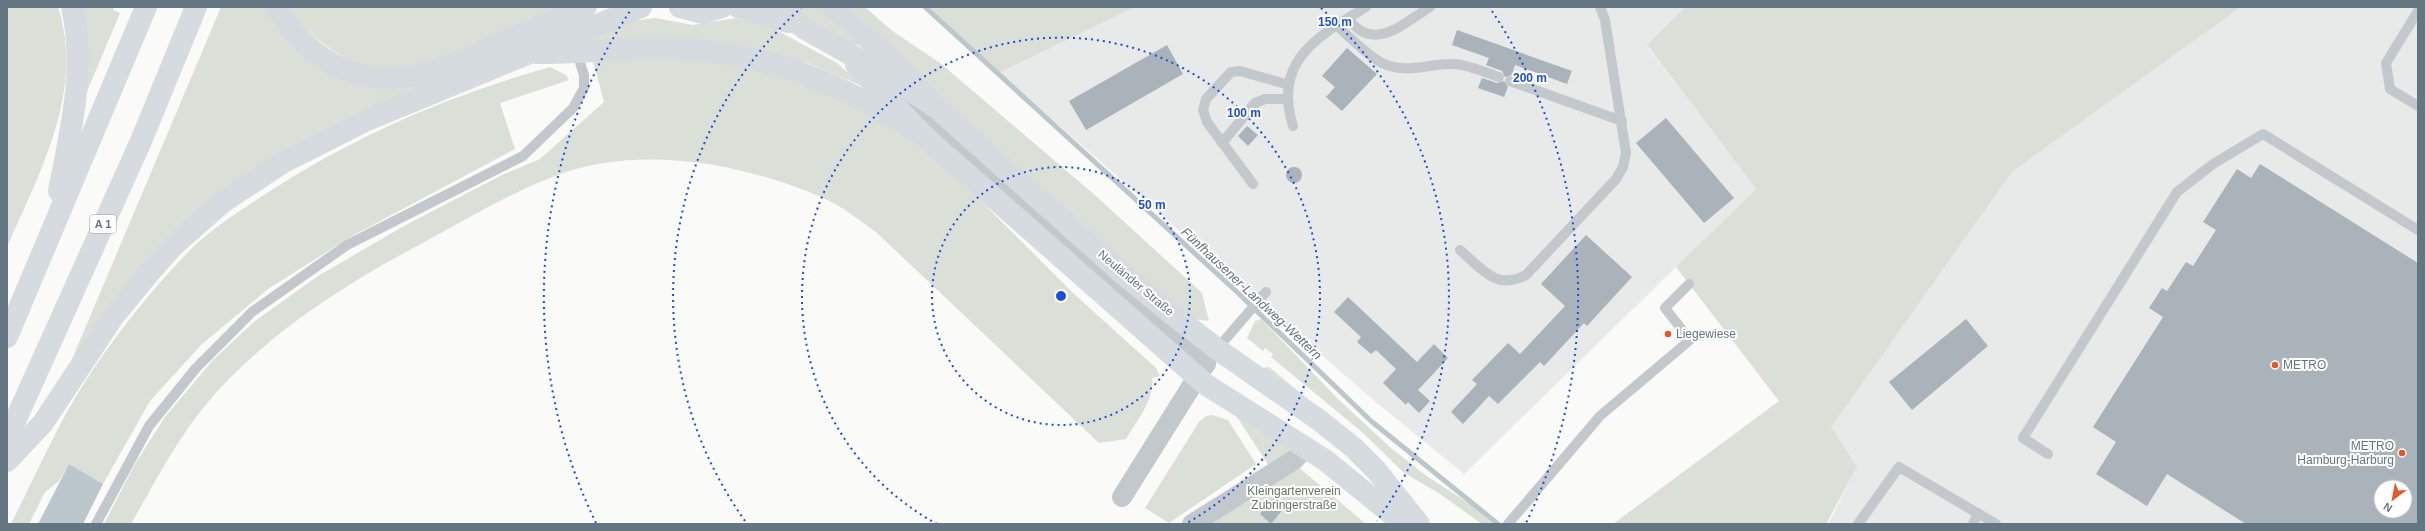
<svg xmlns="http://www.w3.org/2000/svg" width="2425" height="531" viewBox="0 0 2425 531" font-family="Arial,sans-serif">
<rect width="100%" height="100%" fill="#fafaf8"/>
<g fill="#e8e9e9" fill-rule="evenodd">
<path d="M1135,7H1685L1647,46L1756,189L1464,474L1371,398L999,73Z"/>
<path d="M2241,7H2418V524H1828L1857,467L1830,427L2012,172ZM2381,487H2405V511H2381Z"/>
</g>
<g fill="#dadfd7">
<path d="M7,7H58C85,91 40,172 7,247Z"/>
<path d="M77,7H114L113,10L120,13L86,94Z"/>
<path d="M221,7H266L303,53L433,79L434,88L220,200L67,371Z"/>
<path d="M290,7H565C538,18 510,29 483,41C428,63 379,86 325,45C311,35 298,22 290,7Z"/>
<path d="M786,7H822L857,40L859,45L852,44Z"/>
<path d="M842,7H865L891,30L940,63L1097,197L1202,293L1209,321L1193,319L1115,254L994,146Z"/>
<path d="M926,7H1135L999,73Z"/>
<path d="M1685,7H2241L2012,172L1831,427L1857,467L1826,524H1613L1779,401L1676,267L1756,189L1647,45Z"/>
<path d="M655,18L693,25L735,18L769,26L837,63L864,87L810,64L738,47L575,43L633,21Z"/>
<path d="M630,56L714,60L812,82L912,139L979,199L1073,293L1156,368L1160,376L1152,378C1154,401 1137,420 1126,439L1099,443L876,232C859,220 842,206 823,198C745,164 645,145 563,173C512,191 465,220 417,246C342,286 264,336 208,402C177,439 155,482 131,524H104L135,464L165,417L213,360L255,321L318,276L404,226L502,175L540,159L604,102L593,61Z"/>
<path d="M550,67L566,75L569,80L500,103L515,149L352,236L268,289L201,345L150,401L103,484L69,464L59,481L45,492L29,524H11C28,490 44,455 62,421C96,359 141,301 190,250C212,228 241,210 267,193C358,134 446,97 550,67Z"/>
<path d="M1261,319L1338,399L1392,449L1428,477L1470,504L1493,524H1482L1440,494L1403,472L1362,432L1271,357L1273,354L1265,348L1263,351L1247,338L1255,321Z"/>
<path d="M1269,367L1274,371L1330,418L1262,368Z"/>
<path d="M1212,415L1228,420L1256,464L1169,523L1145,508L1199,422L1206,416Z"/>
<path d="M1237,417L1291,451L1271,469Z"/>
<path d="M1297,466L1366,524H1202Z"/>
</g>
<path fill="#bbc7cb" d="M69,464L103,484L83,524H38Z"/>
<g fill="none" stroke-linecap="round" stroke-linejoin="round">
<path stroke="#bbc7cb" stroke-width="5" d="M925,7L1236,291L1371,421L1498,524"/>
</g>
<g fill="#aab3b9" fill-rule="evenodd">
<path d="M1457,30L1572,71L1567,84L1515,65L1512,75L1505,77L1502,71L1486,65L1489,58L1452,45Z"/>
<path d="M1167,45L1183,74L1086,130L1069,101Z"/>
<path d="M1347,48L1377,74L1342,111L1326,97L1335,87L1322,76Z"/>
<path d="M1482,78L1497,83L1504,81L1508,87L1504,97L1478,88Z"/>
<path d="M1666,118L1734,198L1704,223L1636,143Z"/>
<path d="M1247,126L1258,135L1248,146L1238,136Z"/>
<path d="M2260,164L2418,263V524H2246L2167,474L2147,506L2096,474L2116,442L2093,427L2163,317L2149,308L2162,288L2167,291L2186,262L2193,266L2216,230L2203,222L2237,169L2251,178ZM2381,487H2405V511H2381Z"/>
<circle cx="1294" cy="175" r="8"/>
<path d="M1586,235L1632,277L1587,326L1584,323L1544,366L1540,362L1498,404L1489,396L1463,424L1451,412L1477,384L1472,380L1508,343L1520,354L1565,306L1541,284Z"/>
<path d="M1348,297L1417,362L1434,344L1448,358L1418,390L1430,401L1419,413L1408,402L1406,405L1383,383L1396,369L1376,350L1371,354L1357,342L1361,337L1334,312Z"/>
<path d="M1966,319L1988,346L1912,410L1889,382Z"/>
<path d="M1272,499L1284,508L1271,524L1260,514Z"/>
</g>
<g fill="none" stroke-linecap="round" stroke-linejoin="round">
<g stroke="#c3c8cc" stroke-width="10">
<path d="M2418,11L2386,63L2390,89L2418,106"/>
<path d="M1348,18C1373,54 1404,23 1430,7"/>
<path d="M1336,25C1350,37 1365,54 1382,63C1407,75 1429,63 1454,64C1470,65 1484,72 1499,77"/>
<path d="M1510,81L1622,121"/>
<path d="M1293,126C1272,61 1318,36 1366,7"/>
<path d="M1222,143L1255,103L1265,99H1288"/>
<path d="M1253,184L1207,122L1203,110L1206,99L1231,72L1240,71L1289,85"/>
<path d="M1460,250C1482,269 1496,291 1526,275L1616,179L1623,167L1626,153L1605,20L1600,7"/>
<path d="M1217,349L1266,292"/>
<path d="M2048,454L2023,438L2177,192L2213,164L2263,134L2418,230"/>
<path d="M96,524L149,426L196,368L252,312L347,245L523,156L573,108L584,88V75L577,53"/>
<path d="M1508,524L1600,416L1690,340L1665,308L1689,284"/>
<path d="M1858,524L1899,467L1996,524"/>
<path d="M1973,524L1978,513"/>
</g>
<g stroke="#c3c8cc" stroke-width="20">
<path d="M889,87L1206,364"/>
<path d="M1122,497L1206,363"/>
<path d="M1192,524L1294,460L1306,447"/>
</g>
<g stroke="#d6dbdf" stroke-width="22">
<path d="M680,7L702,13L722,7"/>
<path d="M738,7L788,22"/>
<path d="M775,7L805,29L889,76L937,108L1122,273L1172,314L1217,349L1319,420L1354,448L1376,470L1419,524"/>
<path d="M856,65L925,137L1205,384L1325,460L1404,524"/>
</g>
<g stroke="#d6dbdf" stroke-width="22">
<path d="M277,7C311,67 369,92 436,70C455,64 473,55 492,47C523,34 555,20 586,7"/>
<path d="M833,7L896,64L937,108"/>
<path d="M537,53C576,53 614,49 653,48C756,47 840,81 925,137"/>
<path d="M59,191C71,130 86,69 72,7"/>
<path d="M7,337L146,7"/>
<path d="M7,439L141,141L196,7"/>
<path d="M7,461L43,423L113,317L150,272L173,246L223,202L282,163L367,120L641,7"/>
</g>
</g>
<g fill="none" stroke="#1d4ed8" stroke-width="2" stroke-dasharray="2 4">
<circle cx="1061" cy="296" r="129"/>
<path d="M937 524A259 259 0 1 1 1185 524"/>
<path d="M745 521A388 388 0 0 1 801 8M1321 8A388 388 0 0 1 1377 521"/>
<path d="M596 523A517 517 0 0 1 630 11M1492 11A517 517 0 0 1 1526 523"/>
</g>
<g fill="#e4572e" stroke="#fff" stroke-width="1.5">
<circle cx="1668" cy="334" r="4"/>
<circle cx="2275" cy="365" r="4"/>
<circle cx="2402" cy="453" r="4"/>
</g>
<g text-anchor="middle" stroke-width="4" stroke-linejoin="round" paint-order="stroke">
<rect fill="#fff" stroke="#939fa8" stroke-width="1" x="90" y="215" width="26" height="18" rx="3"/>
<g font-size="11" font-weight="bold" fill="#657683">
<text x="103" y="228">A 1</text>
</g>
<g font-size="12" fill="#657683" stroke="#fff">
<text transform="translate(1136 283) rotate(40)" y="4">Neuländer Straße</text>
</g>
<g font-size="12" fill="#657683" stroke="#fff" text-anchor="start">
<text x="1676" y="338">Liegewiese</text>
<text x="2283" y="369">METRO</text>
<text x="2394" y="450" text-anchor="end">METRO<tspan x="2394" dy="14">Hamburg-Harburg</tspan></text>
</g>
<g font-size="12" fill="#687a64" stroke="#fff">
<text x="1294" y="495">Kleingartenverein<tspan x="1294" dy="14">Zubringerstraße</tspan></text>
</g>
<g font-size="13" font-style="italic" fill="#60757c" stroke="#fff">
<text transform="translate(1252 293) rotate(43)" y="5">Fünfhausener-Landweg-Wettern</text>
</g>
</g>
<circle cx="1061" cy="296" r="6" fill="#1d4ed8" stroke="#fff" stroke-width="2"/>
<g font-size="12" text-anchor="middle" font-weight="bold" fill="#1d4ed8" stroke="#fff" stroke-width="4" stroke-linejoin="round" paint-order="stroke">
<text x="1335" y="26">150 m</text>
<text x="1530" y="82">200 m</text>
<text x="1244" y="117">100 m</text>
<text x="1152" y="209">50 m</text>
</g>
<rect width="2425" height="531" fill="none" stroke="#657683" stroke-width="16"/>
<g transform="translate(2393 499) rotate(212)"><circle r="19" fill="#ffffff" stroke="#c1c8cd"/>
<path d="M0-3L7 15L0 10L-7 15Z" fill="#e4572e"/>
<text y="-6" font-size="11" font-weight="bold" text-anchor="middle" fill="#657683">N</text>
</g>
</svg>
